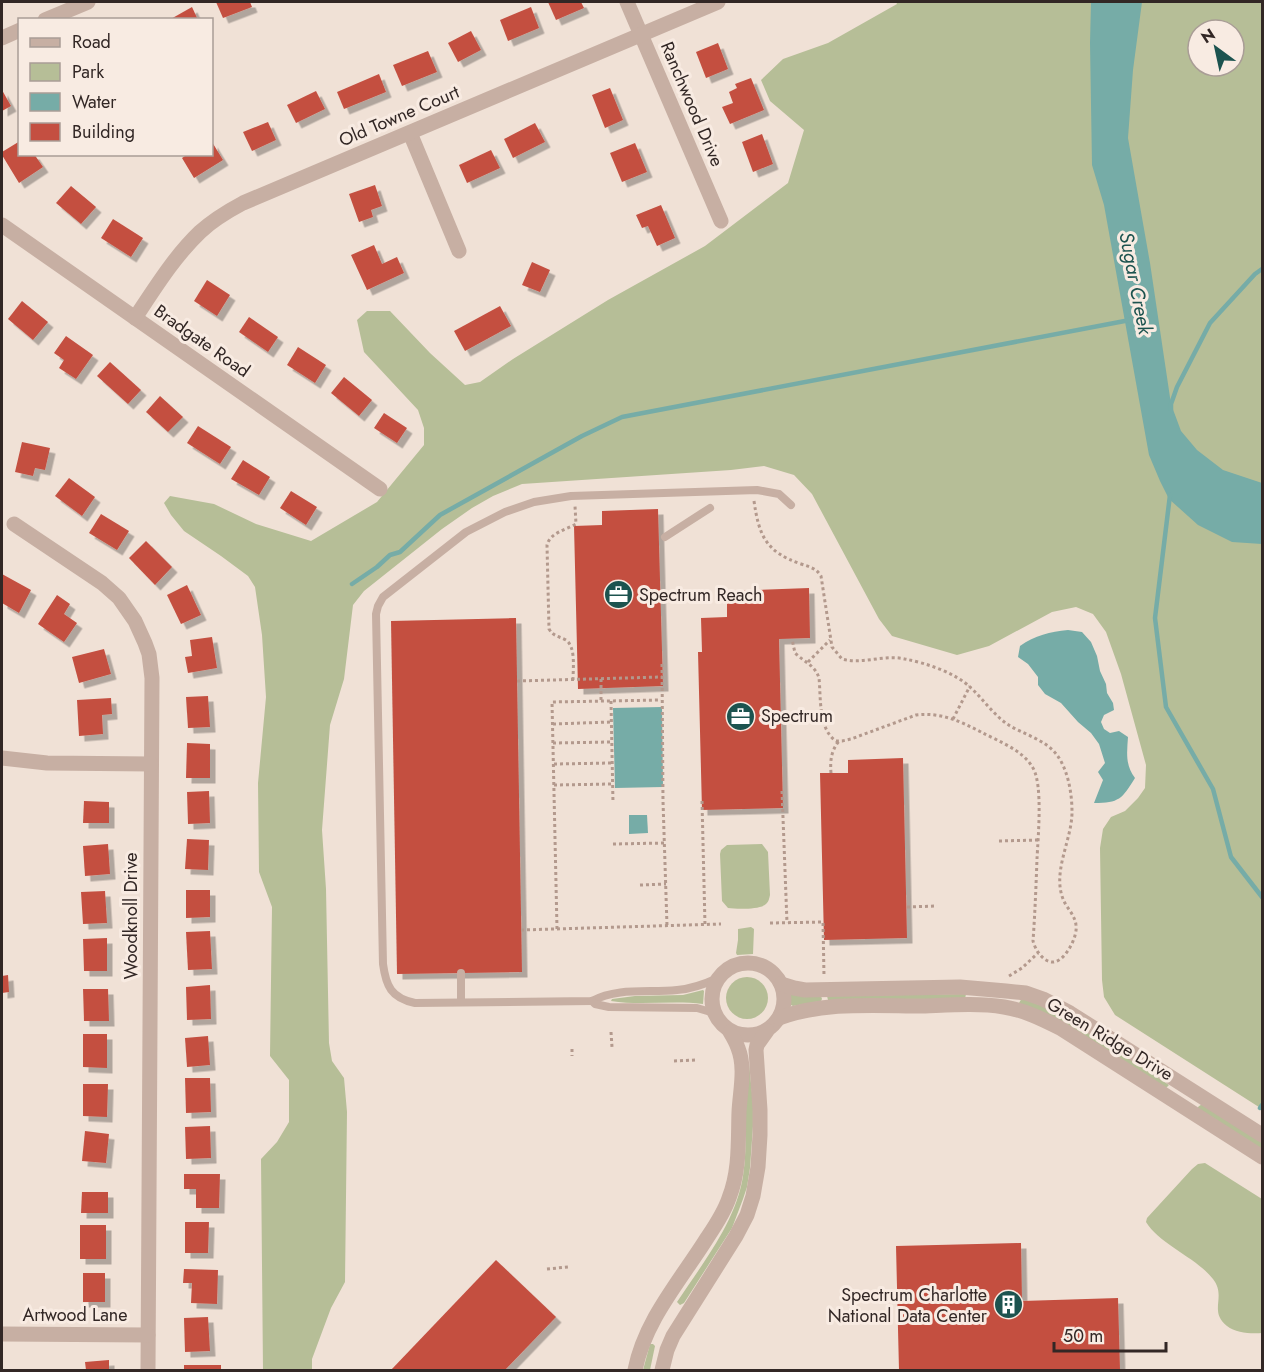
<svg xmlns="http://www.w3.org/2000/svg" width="1264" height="1372" viewBox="0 0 1264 1372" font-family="Jost,sans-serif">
<defs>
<filter id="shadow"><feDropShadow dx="5.5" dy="5.5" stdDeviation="0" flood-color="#0004"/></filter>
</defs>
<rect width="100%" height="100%" fill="#f0e1d6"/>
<g fill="#b6be97" fill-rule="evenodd">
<path d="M896,2H1262V1109L1115,1015L1104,997L1102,980L1100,848L1103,829L1111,817L1125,811L1138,798L1145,788L1146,765L1121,674L1106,632L1093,614L1076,607L1052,612L989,646L957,655L892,636L879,619L812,494L794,475L764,466L731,470L522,484L493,496L472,508L442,529L364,591L353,605L344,679L330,725L322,830L326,889L329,1043L332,1061L344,1078L347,1112L345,1282L331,1308L312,1359V1370H263L261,1159L277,1142L289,1122V1080L270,1056L272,907L259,872L258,783L266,697L262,635L255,587L248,576L221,556L184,531L171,515L164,503L170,496L214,504L256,524L311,541L377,502L424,445V428L418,410L364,352L357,320L367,311H390L430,353L465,385L480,382L513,359L608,300L705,246L788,183L804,130L770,101L761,80L783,59L828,43L897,4ZM1198,30H1234V66H1198Z"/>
<path d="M762,844L768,852L770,895C769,899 769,901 766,904C760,910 736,909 728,908L722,901L720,854L721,850L727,845Z"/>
<path d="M751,927L754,929L753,954L737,955L736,953L738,940V929Z"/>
<circle cx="747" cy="998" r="21"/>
<path d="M703,990L704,991L703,1004C672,1000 641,1006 611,1001L612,999L635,996L683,995Z"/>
<path d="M791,994L821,996L822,999L821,1001L793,1006L791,1005Z"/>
<path d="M966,994L965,999L828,1000L827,996Z"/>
<path d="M1022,998L1062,1014L1169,1085L1166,1088L1019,1003Z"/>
<path d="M748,1064H749L754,1112L750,1168L747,1187L743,1199L732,1228L684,1303L680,1305L677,1302C702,1264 736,1222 743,1176C747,1151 745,1126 746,1101C746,1089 747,1077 748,1064Z"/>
<path d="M1202,1104L1262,1141V1151L1198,1109V1107Z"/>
<path d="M1205,1163L1262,1199V1333C1251,1334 1236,1333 1227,1326C1208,1311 1227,1297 1213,1279C1197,1258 1159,1244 1146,1222L1147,1218L1192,1169L1198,1164Z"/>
<path d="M650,1344H653L655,1346L650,1370H643Z"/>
</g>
<g fill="#76aca7">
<path d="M1091,2H1142L1133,70L1128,138L1150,263L1171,404L1181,431L1197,450L1223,470L1262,483V544L1232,542L1198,525L1169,499L1160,481L1149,455L1104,205L1092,165L1090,43Z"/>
<path d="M1068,630L1082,632L1091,642L1097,656L1100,671L1106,684L1107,693L1113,703L1114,710L1104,715L1101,722L1104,729L1110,733L1119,731L1128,737C1127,752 1125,765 1135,778C1122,799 1119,803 1094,803L1103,780L1098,772L1105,763L1099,744L1091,733L1078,722L1061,703L1045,694L1038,685V677L1028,664L1018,657L1020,646C1035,635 1050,632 1068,630Z"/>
<path d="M662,707L663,787L615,788L613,708Z"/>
<path d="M629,815H647L648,833L629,834Z"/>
</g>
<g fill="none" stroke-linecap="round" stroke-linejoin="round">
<g stroke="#76aca7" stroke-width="4.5">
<path d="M1171,410V404L1177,387L1210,323L1255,274L1262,269"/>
<path d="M1170,495L1155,618L1166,707L1213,789L1231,857L1262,897"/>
<path d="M352,584L377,567L390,555L400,552L440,515L582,436L622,417L1130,320"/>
<path d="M1260,1108L1262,1105"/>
</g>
</g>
<g fill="#c44f41" filter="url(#shadow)">
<path d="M216,2H250L252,7L223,18Z"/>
<path d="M548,2H581L584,8L556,20Z"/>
<path d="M192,7L198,20H169Z"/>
<path d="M531,7L539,28L508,41L500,20Z"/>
<path d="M471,31L481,50L458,62L448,43Z"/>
<path d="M718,43L728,69L706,78L696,52Z"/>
<path d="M428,51L437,72L402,86L393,65Z"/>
<path d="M379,74L386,92L344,109L337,92Z"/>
<path d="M751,78L764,110L730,124L722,107L733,103L729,92L737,88L735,84Z"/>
<path d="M610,88L623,120L605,128L592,95Z"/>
<path d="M2,90L11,106L2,111Z"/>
<path d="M316,91L325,109L296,123L287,105Z"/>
<path d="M268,122L276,140L252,151L243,132Z"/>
<path d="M535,123L545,142L513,158L504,139Z"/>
<path d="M762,134L773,164L753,172L742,142Z"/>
<path d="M20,141V154H34L43,167L19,183L2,155V152Z"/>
<path d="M212,142L223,160L194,178L182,158L188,154H212Z"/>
<path d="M635,143L647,172L622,182L610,153Z"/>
<path d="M491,150L500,168L467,183L459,165Z"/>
<path d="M375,185L382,206L371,210L373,217L359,222L349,194Z"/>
<path d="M71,186L96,207L81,224L56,203Z"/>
<path d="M661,205L675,238L657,246L648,226L642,228L636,215Z"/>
<path d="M113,219L143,238L131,257L101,238Z"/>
<path d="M374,245L382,264L397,257L404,273L367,290L351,255Z"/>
<path d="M532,262L550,270L540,292L522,285Z"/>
<path d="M207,280L230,295L217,316L194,301Z"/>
<path d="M22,301L48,322L33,340L8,319Z"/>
<path d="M500,306L511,326L465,351L454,331Z"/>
<path d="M249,317L278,337L268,352L239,332Z"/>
<path d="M66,336L93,355L76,379L59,368L64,360L54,353Z"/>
<path d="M298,347L326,365L315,383L287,365Z"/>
<path d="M110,362L141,390L128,404L97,376Z"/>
<path d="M344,377L372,400L359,416L331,393Z"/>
<path d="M160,396L183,417L168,432L146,412Z"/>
<path d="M384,413L407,428L397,443L374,428Z"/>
<path d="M198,426L231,447L220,464L187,443Z"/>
<path d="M22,442L50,448L45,470L35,468L33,476L15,472Z"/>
<path d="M243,460L270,477L259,495L231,479Z"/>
<path d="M69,478L95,497L82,516L55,496Z"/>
<path d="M291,491L317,507L306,525L280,508Z"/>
<path d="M658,509L663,686L578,689L574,526L602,525V511Z"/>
<path d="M101,514L129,531L117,550L89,533Z"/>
<path d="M146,541L172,567L155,585L129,558Z"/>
<path d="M2,574L31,590L19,613L2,603Z"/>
<path d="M187,585L201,615L181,624L167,595Z"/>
<path d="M809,588L810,638L779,639L783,808L702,810L698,652H702L701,618L727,617V591Z"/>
<path d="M57,595L70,604L64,614L77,623L64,642L38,624Z"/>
<path d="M516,618L522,972L397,974L391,621Z"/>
<path d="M212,637L217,668L188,673L185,657L192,656L190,640Z"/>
<path d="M104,649L111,674L79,683L72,657Z"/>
<path d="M208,696L210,727L188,728L186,697Z"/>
<path d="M111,698L112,714L102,715L103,734L79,736L77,700Z"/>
<path d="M187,743L210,744V778H186Z"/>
<path d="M903,758L907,938L824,940L820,773H848V760Z"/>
<path d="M209,791L210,823L188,824L187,792Z"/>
<path d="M84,801L109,802V823H83Z"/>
<path d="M187,839L209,840L208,870L185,869Z"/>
<path d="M108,844L110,874L85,876L83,846Z"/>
<path d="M186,890H210V917L186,918Z"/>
<path d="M105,891L107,923L83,924L81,892Z"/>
<path d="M210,931L212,969L188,970L186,932Z"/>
<path d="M107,938V971H84L83,939Z"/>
<path d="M8,975L9,992L2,993V976Z"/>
<path d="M210,985L211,1019L187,1020L186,987Z"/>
<path d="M83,989H108L109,1021H84Z"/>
<path d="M83,1034H107V1068L83,1067Z"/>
<path d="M208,1036L210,1065L187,1067L185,1038Z"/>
<path d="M185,1078H210L211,1112L186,1113Z"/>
<path d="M83,1084H108L107,1117L83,1116Z"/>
<path d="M210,1126L211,1158L186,1159L185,1127Z"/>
<path d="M85,1131L109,1134L106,1163L82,1161Z"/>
<path d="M184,1174H220L219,1208H196V1189H184Z"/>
<path d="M82,1192H108V1213H81Z"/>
<path d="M185,1222H209L208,1253H185Z"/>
<rect x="80" y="1225" width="26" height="34"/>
<path d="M1021,1243L1022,1301L1118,1298L1120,1370H899L896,1246Z"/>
<path d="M496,1260L556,1317L505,1370H391Z"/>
<path d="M184,1269L218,1270L217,1304L191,1303L192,1283H183Z"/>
<rect x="83" y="1273" width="22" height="29"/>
<path d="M208,1317L210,1351L185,1352L184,1318Z"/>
<path d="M109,1360V1370H86L85,1362Z"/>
<rect x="184" y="1365" width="37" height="5"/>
</g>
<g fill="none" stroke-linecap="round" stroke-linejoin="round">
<g stroke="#b3998d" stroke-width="3" stroke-dasharray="3 3" stroke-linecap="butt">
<path d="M754,501C759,536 766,552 801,564C810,567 816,568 821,576L832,647L842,659C862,665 884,654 905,659C926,663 956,673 971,688C983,699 993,714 1007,724C1022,734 1045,739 1057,755C1068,770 1072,793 1072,812C1072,842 1049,876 1066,905C1070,911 1075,917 1076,925C1078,936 1066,960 1054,962C1043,963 1035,949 1033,941C1035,913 1036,886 1037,859C1038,837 1043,785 1033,768C1023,750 998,741 981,732C960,721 940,712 916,715L851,739L842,741H836C818,729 821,697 819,678C815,665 804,662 795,653L792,639"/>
<path d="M808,662L830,640"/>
<path d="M662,664L663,801L667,926"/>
<path d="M601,679V701"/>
<path d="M573,680C573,669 576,647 566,640C559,636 554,637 549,629L547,545C550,533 565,530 576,524L575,506"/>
<path d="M517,681L662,677"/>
<path d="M611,701L613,803"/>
<path d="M953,719L970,686"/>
<path d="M553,724L611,722"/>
<path d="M553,743L611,742"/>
<path d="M554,764L612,763"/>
<path d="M831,773C830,761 831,751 839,741"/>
<path d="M554,785L612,784"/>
<path d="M782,791L787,923"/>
<path d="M702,801L705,925"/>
<path d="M999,841L1038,840"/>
<path d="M613,844L665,843"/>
<path d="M640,885L666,884"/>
<path d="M907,907L937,906"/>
<path d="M770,923L823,922L824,976"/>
<path d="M557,929L552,702L661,700"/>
<path d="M521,930L721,924"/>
<path d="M1009,976L1022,968L1038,953"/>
<path d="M611,1032L612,1047"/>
<path d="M572,1049V1056"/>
<path d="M674,1061L697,1060"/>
<path d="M547,1269L568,1267"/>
</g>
<g stroke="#c7afa3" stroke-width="8">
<path d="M665,537L710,508"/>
<path d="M461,973V1002"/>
<path d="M718,978C705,984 692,989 677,990C649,993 618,987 592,1001L415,1003C391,998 386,986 383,964L376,614L378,606L383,597L466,532L505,512L534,502L571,496L757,490L779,494L791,505"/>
<path d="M592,1001L595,1004L609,1007L697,1008L714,1013"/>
</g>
<g stroke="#c7afa3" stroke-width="15">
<path d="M627,2L721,221"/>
<path d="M45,20L88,2"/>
<path d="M2,38L20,30"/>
<path d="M410,133L459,251"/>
<path d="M2,225L380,489"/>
<path d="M135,318C155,288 174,257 200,232C213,220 228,211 243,203L718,2"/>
<path d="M14,524L102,583L119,598L135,621L145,643L149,654L152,678L148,1370"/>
<path d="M2,758L47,763L151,764"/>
<circle cx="748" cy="999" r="36"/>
<path d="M781,984L794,988L805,990L960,987L1006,991L1026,993L1043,999L1070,1013L1262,1135"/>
<path d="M779,1018C825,1001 877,1006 925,1006C951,1005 978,1003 1004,1007C1024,1010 1042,1019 1060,1028L1262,1157"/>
<path d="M2,1334L148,1335"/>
<path d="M635,1370C645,1320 680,1281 707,1238C715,1226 724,1213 729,1198C740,1170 738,1141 739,1112C740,1091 746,1068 738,1048C736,1042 733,1037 730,1032"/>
<path d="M662,1370L667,1350L673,1336L736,1236L747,1215L753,1196L758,1167L760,1135V1110L756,1050L757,1045L767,1031"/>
</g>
</g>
<defs>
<symbol id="office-disc" viewBox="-11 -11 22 22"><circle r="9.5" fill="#1c534f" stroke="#f8ebe2"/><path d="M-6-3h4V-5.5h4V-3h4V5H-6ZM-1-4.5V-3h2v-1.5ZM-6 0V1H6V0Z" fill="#fff"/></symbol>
<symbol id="building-disc" viewBox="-11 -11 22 22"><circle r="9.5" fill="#1c534f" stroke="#f8ebe2"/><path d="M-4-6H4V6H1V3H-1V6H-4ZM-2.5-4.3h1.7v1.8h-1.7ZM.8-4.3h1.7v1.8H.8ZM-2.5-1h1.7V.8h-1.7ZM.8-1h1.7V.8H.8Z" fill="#fff"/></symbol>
</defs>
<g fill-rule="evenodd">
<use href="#office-disc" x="602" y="578" width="33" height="33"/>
<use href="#office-disc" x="724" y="700" width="33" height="33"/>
<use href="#building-disc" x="992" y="1288" width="33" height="33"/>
</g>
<g text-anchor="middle" stroke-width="6" stroke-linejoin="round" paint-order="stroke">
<g font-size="18" fill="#322725" stroke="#f8ebe2">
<text transform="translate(692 104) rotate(67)" y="6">Ranchwood Drive</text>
<text transform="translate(399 116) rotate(-23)" y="6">Old Towne Court</text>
<text transform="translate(202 341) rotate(35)" y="6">Bradgate Road</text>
<text transform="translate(131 916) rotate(-90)" y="6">Woodknoll Drive</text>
<text transform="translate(1110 1039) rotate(31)" y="6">Green Ridge Drive</text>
<text x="75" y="1321">Artwood Lane</text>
</g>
<g font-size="18" fill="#322725" stroke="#f8ebe2" text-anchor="start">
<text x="639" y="601">Spectrum Reach</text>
<text x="761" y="722">Spectrum</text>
<text x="987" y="1301" text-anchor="end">Spectrum Charlotte<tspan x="987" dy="21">National Data Center</tspan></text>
</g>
<g font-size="20" font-style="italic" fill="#1c534f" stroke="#f8ebe2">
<text transform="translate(1136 283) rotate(79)" y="7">Sugar Creek</text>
</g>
</g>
<rect width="1264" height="1372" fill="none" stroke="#322725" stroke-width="6"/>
<rect x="18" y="18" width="195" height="138" fill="#f8ebe2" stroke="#a99d96" stroke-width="1.5"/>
<rect x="30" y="38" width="30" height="9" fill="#c7afa3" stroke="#a99d96" stroke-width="1.5"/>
<text x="72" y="48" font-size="18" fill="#322725">Road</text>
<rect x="30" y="63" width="30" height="18" fill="#b6be97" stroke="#a99d96" stroke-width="1.5"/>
<text x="72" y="78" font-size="18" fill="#322725">Park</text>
<rect x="30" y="93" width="30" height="18" fill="#76aca7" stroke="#a99d96" stroke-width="1.5"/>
<text x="72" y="108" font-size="18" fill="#322725">Water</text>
<rect x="30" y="123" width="30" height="18" fill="#c44f41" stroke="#a99d96" stroke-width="1.5"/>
<text x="72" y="138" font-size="18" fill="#322725">Building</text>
<g transform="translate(1216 48) rotate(327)"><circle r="28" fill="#f8ebe2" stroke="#a99d96" stroke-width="1.5"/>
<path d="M0-4.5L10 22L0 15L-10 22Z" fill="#1c534f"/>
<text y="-9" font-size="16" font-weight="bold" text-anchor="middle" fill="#322725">N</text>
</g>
<path d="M1054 1342v9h112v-9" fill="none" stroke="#322725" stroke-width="3"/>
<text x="1063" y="1342" font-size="18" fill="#322725" stroke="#f8ebe2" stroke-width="4.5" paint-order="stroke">50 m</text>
</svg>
